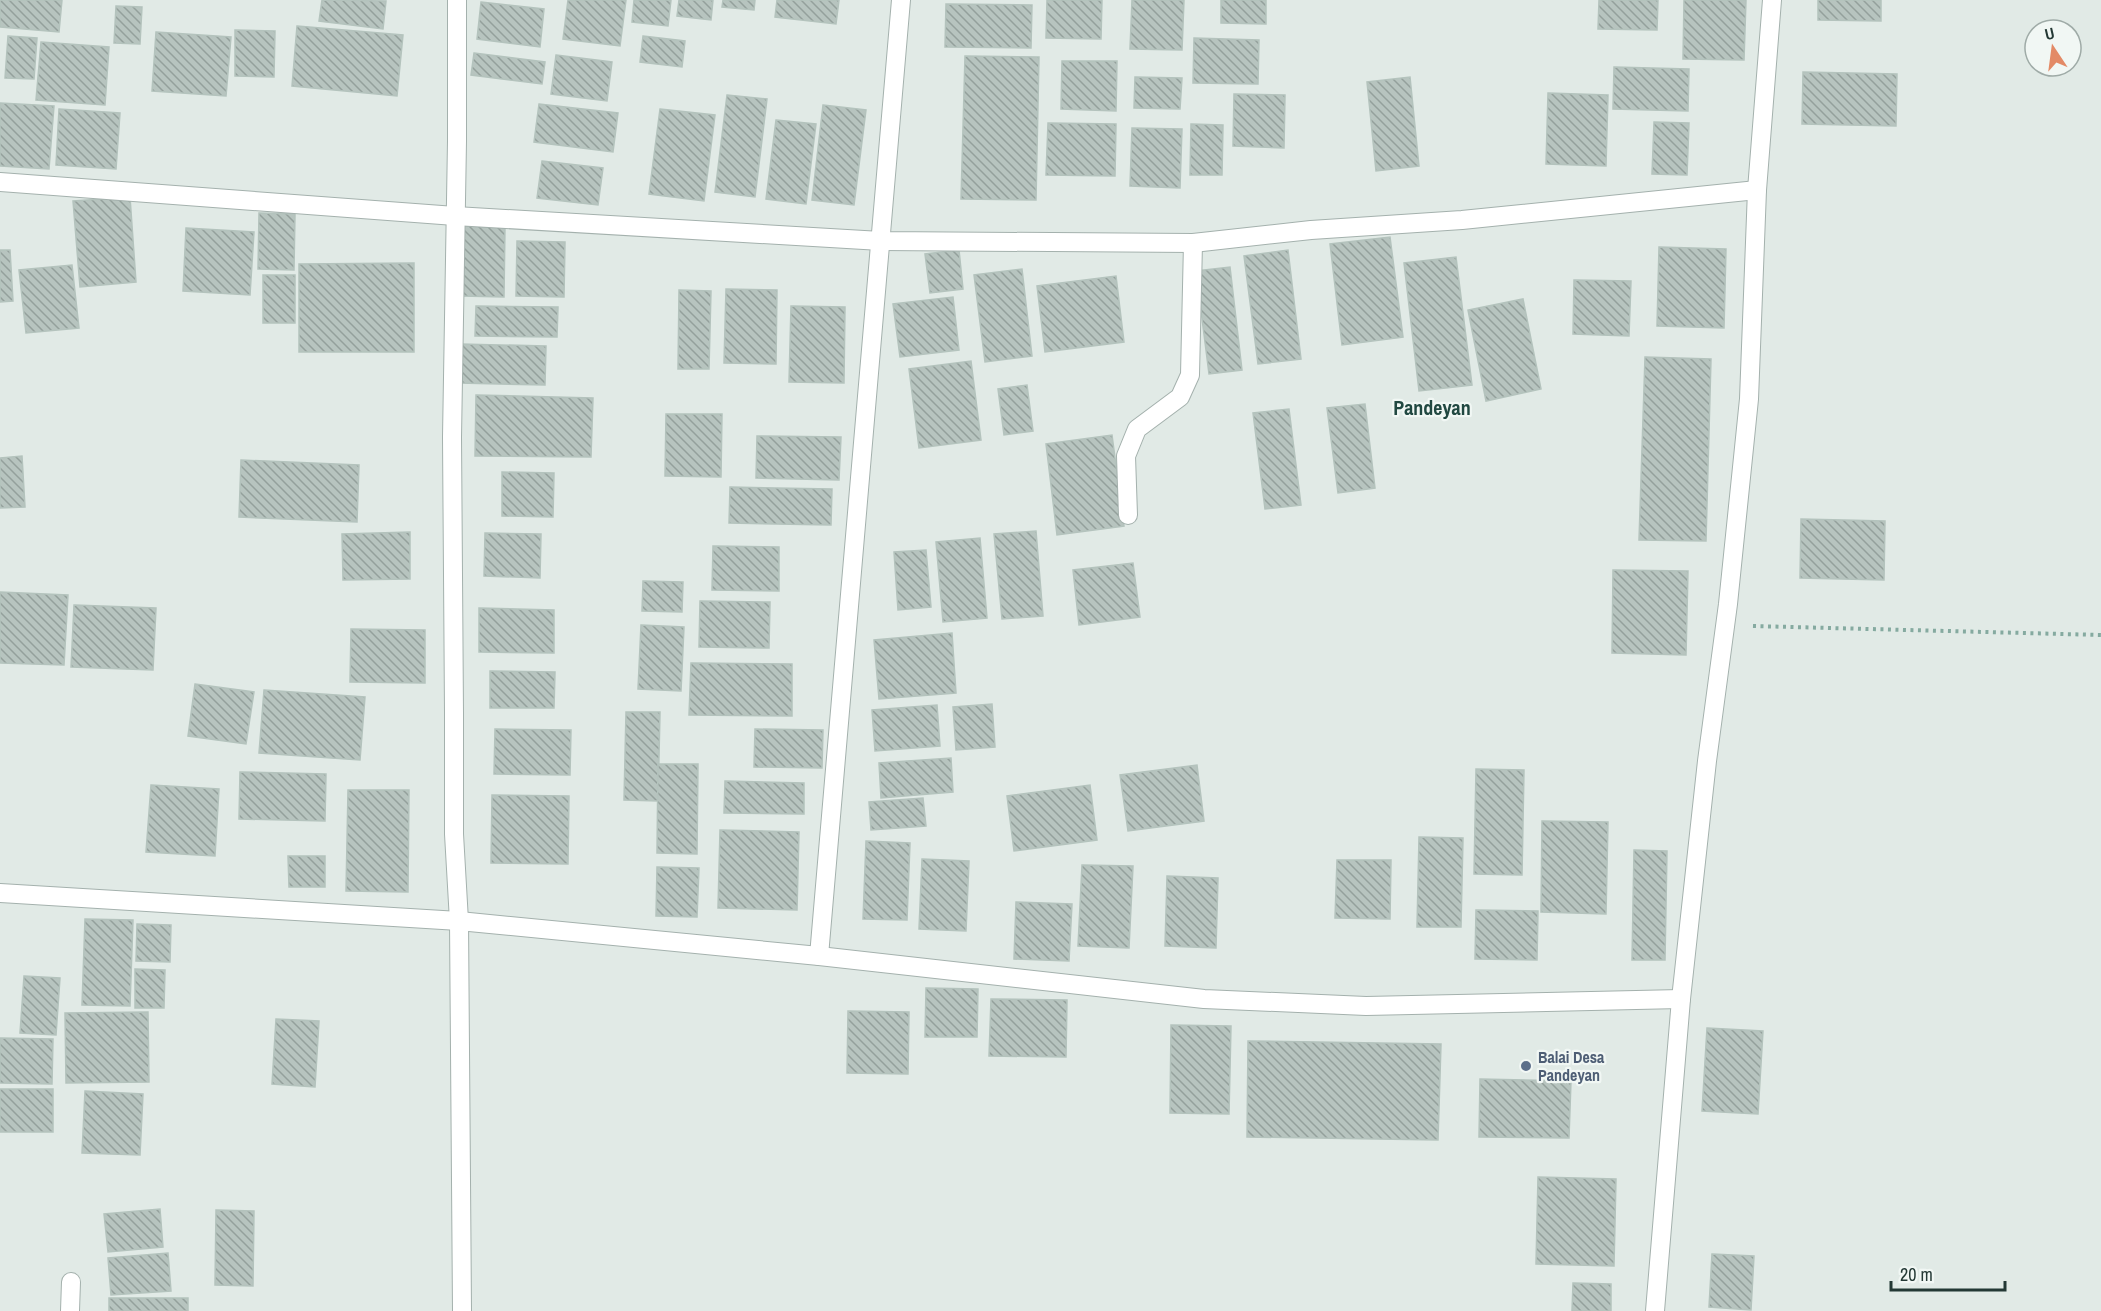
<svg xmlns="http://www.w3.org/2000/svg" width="2101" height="1311" viewBox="0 0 2101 1311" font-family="'Archivo Narrow',sans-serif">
<defs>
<pattern id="building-back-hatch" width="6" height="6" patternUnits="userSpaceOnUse" patternTransform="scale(1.5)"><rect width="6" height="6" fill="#b7c4bf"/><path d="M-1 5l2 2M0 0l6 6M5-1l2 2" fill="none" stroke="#94a09c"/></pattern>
</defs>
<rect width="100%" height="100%" fill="#e1eae6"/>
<g fill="url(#building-back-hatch)" stroke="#b4c3bd" stroke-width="1.5">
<path d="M0,0H62L59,32L0,27Z"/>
<path d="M322,0L386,1L383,29L319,21Z"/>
<path d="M568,0H626L620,46L563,39Z"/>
<path d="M634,0H671L668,26L632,22Z"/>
<path d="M679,0H713L711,20L677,16Z"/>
<path d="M723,0H755L754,10L722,7Z"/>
<path d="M777,0H839L836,24L775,17Z"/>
<path d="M1047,0H1102L1101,39L1046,38Z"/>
<path d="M1132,0H1184L1182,50L1130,49Z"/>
<path d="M1221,0H1266V24L1221,23Z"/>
<path d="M1599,0H1658L1657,30L1598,29Z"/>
<path d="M1684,0H1746L1744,60L1683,59Z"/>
<path d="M1818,0H1881V21L1818,20Z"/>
<path d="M481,2L544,9L540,47L477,39Z"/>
<path d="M946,4L1032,5L1031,48L945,47Z"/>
<path d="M116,6L142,7L140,44L114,43Z"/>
<path d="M297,26L403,35L397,96L292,86Z"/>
<path d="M235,30L275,31L274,77L235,76Z"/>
<path d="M156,32L231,37L226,96L152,91Z"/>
<path d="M8,36L37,38L34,79L5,78Z"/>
<path d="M643,36L685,41L682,67L640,62Z"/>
<path d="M1194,38L1259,40L1258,84L1193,83Z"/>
<path d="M41,42L109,47L105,105L36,100Z"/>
<path d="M474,53L545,62L542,84L471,75Z"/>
<path d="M556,55L612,62L607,101L551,94Z"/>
<path d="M965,56L1039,57L1036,200L961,199Z"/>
<path d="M1062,61H1117L1116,111L1061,109Z"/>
<path d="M1614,67L1689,69L1688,111L1613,109Z"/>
<path d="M1803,72L1897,74L1896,126L1802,124Z"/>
<path d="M1135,77L1182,78L1180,109L1134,108Z"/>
<path d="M1410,77L1419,166L1376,171L1367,82Z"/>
<path d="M1548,93L1608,95L1606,166L1546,164Z"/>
<path d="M1234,94L1285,95L1284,148L1233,146Z"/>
<path d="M727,95L767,99L755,197L715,192Z"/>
<path d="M0,103L54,106L49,169L0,166Z"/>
<path d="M539,104L618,113L613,152L534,142Z"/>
<path d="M823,105L866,110L854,205L812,200Z"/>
<path d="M59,109L120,113L116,169L56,165Z"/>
<path d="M660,109L715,115L704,201L649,194Z"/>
<path d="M776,120L816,124L806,204L766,199Z"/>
<path d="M1654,122L1689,123L1687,175L1652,174Z"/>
<path d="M1048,123L1116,124L1115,176L1046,175Z"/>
<path d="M1191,124L1223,125L1222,175H1190Z"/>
<path d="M1132,128L1182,129L1180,188L1130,186Z"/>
<path d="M542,161L603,168L598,205L537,198Z"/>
<path d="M130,197L136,282L80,287L73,201Z"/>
<path d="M259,213L295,214L294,270L258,269Z"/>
<path d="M464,226L505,227L504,297L462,296Z"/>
<path d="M186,228L254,232L250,295L183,291Z"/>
<path d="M1390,237L1403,337L1342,345L1330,244Z"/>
<path d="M517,241L565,242L564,297L516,296Z"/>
<path d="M1659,247L1726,249L1724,328L1657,326Z"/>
<path d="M0,250H10L13,301L0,302Z"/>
<path d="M959,250L963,289L930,293L925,254Z"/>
<path d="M1288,250L1301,359L1258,364L1244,256Z"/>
<path d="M1456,257L1472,385L1419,391L1404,263Z"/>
<path d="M414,263V352H299V264Z"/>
<path d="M72,265L79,328L26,333L19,270Z"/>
<path d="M1230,267L1242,370L1209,374L1196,271Z"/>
<path d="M1022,269L1032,356L985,362L974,275Z"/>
<rect x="263" y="275" width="32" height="48"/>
<path d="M1116,276L1124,342L1045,352L1037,286Z"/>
<path d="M1574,280L1631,281L1629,336L1573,334Z"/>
<path d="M726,289L777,290L776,364L724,363Z"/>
<path d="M679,290L711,291L709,369H678Z"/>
<path d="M953,297L959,350L900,357L893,304Z"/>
<path d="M1523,299L1541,389L1486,401L1468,310Z"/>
<path d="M476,306L558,307L557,337L475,336Z"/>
<path d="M791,306L845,307L844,383L789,382Z"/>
<path d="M460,344L546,346L545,385L459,383Z"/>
<path d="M1645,357L1711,359L1706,541L1639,540Z"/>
<path d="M971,361L981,440L919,448L909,369Z"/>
<path d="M1027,385L1033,431L1004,435L998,389Z"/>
<path d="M476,395L593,398L591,457L475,456Z"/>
<path d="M1365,404L1375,488L1338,493L1327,408Z"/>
<path d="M1289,409L1301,505L1265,509L1253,413Z"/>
<path d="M666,414H722L721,477L665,476Z"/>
<path d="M1112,435L1124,526L1057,535L1046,444Z"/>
<path d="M757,436L841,437L839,480L756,478Z"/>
<path d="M22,456L25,507L0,508V458Z"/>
<path d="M241,460L359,465L357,522L239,517Z"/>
<path d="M502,472L554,473L553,517L502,516Z"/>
<path d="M730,487L832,489L831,525L729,523Z"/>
<path d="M1801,519L1885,521L1884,580L1800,578Z"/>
<path d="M1036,531L1043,616L1002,619L994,534Z"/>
<path d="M410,532V579L343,580L342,534Z"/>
<path d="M485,533L541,534L540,578L484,576Z"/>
<path d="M980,538L987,618L943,622L936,542Z"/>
<path d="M713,546L779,547V591L712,590Z"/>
<path d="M926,550L931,607L898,610L894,552Z"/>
<path d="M1133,563L1140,617L1079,625L1073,570Z"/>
<path d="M1613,570L1688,571L1686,655L1612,653Z"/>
<path d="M643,581L683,582L682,612L642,611Z"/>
<path d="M0,592L68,595L64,665L0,663Z"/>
<path d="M700,601L770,602L769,648L699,647Z"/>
<path d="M74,605L156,608L153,670L71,667Z"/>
<path d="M479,608L554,610V653L479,652Z"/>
<path d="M641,625L684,627L681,691L638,689Z"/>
<path d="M351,629L425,630V683L350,682Z"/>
<path d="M952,633L956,693L879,699L874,640Z"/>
<path d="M691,663L792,664V716L689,715Z"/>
<path d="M490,671L555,672L554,708H490Z"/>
<path d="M195,684L254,692L246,744L188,736Z"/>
<path d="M264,690L365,697L360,760L259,753Z"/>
<path d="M992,704L995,747L956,750L953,707Z"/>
<path d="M937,705L940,746L875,751L872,710Z"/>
<path d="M626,712H660L658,801L624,800Z"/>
<path d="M495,729L571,730L570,775L494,774Z"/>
<path d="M755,729L823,730L822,768L754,767Z"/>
<path d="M951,758L953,792L881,798L879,763Z"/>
<path d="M658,764H698L697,854L657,853Z"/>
<path d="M1197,765L1204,821L1128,831L1120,775Z"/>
<path d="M1476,769L1524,770L1522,875L1474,874Z"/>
<path d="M240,772L326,774L325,821L239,819Z"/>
<path d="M725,781L804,783V814L724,813Z"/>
<path d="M151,785L219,789L215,856L146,852Z"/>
<path d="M1090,785L1097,840L1014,851L1007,796Z"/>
<path d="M348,790H409L408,892L346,891Z"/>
<path d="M492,795L569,796L568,864L491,863Z"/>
<path d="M923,798L926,826L871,830L869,802Z"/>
<path d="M1542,821L1608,822L1606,914L1541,912Z"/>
<path d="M720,830L799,832L797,910L718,908Z"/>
<path d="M1419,837L1463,838L1461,927H1417Z"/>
<path d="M866,841L910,843L907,920L863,919Z"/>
<path d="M1634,850L1667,851L1665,960H1632Z"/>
<path d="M288,856H325V887H289Z"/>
<path d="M922,859L969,861L966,931L919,929Z"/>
<path d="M1337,860H1391L1390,919L1335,918Z"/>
<path d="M1082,865L1133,866L1129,948L1078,946Z"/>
<path d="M657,867L699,868L697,917L656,916Z"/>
<path d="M1167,876L1218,878L1216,948L1165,946Z"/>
<path d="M1016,902L1072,904L1069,961L1014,959Z"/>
<path d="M1476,910L1538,911L1537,960L1475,959Z"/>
<path d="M85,919L133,920L130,1006L82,1005Z"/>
<path d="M137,924L171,925L170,962L136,961Z"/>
<path d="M135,969L165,970L164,1008H135Z"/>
<path d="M24,976L60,978L56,1035L20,1033Z"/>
<path d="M926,988L978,989L977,1037H925Z"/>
<path d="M991,999L1067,1000L1066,1057L989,1056Z"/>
<path d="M848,1011L909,1012L908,1074L847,1073Z"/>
<path d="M148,1012L149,1082L66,1083L65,1013Z"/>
<path d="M276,1019L319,1021L315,1087L272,1084Z"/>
<path d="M1171,1025L1231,1026L1229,1114L1170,1113Z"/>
<path d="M1707,1028L1763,1031L1758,1114L1702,1111Z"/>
<path d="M0,1038L53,1039L52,1084L0,1083Z"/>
<path d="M1248,1041L1441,1044L1438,1140L1247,1137Z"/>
<path d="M1480,1079L1571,1081L1569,1138L1479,1137Z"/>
<rect x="0" y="1089" width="53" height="43"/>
<path d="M85,1091L143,1094L140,1155L82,1153Z"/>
<path d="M1538,1177L1616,1179L1614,1266L1536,1264Z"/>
<path d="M160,1209L163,1247L108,1252L104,1214Z"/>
<path d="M216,1210L254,1211L253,1286L215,1285Z"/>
<path d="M168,1253L171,1291L111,1295L108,1258Z"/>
<path d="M1712,1254L1754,1256L1751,1310L1709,1307Z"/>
<path d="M1573,1283L1611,1284V1311H1572Z"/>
<rect x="109" y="1298" width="79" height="13"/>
</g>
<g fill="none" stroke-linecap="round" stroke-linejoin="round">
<defs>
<g id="minor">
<path d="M457,0V141L452,437L454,712V834L459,921L462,1311"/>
<path d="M0,182L455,216L881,241L1193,243L1311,230L1462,220L1757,190"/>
<path d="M1128,515L1126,456L1137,429L1180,397L1190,375L1193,243"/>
<path d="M0,893L459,921L819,956L1204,999L1366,1006L1681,999"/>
<path d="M819,956L901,0"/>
<path d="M70,1311L71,1282"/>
<path d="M1655,1311L1681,999L1707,761L1728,604L1749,399L1757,190L1772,0"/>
</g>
</defs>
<use href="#minor" stroke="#a4b1ad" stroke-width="20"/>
<path stroke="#85aaa0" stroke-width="4" stroke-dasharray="3 4.5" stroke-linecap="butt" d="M1753,626L2101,635"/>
<use href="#minor" stroke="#fff" stroke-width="18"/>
</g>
<circle fill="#5c6f8a" stroke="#f1f7f4" stroke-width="2" cx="1526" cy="1066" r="6"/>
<g text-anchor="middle" stroke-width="4.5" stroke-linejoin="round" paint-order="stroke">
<g font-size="16" font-weight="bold" fill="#4e5e75" stroke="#f1f7f4" text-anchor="start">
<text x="1538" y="1063">Balai Desa<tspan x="1538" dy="18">Pandeyan</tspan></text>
</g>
<g font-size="20" font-weight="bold" fill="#214841" stroke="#f1f7f4">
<text x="1432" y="415">Pandeyan</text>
</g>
</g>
<g transform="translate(2053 48) rotate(347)"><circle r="28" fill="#f1f7f4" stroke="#9faba7" stroke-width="1.5"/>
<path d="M0-4.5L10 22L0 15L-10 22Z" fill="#e38a66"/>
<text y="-9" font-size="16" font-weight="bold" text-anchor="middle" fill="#233834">U</text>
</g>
<path d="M1891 1281v9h114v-9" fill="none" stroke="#233834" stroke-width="3"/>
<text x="1900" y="1281" font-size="18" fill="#233834" stroke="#f1f7f4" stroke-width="4.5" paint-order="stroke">20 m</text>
</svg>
